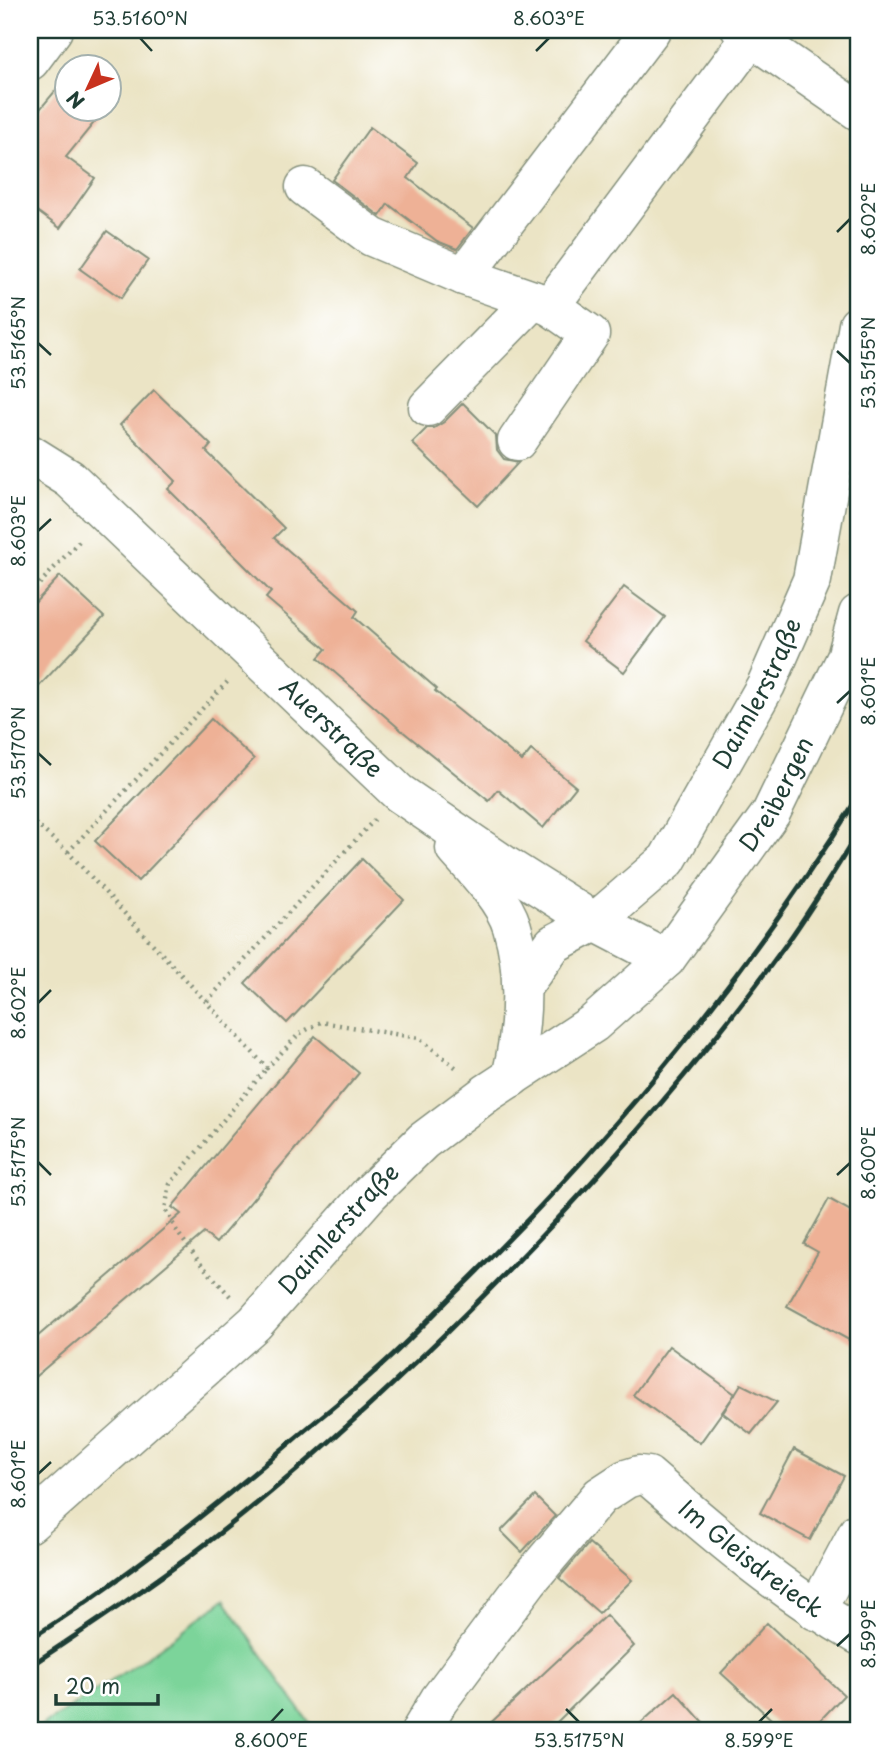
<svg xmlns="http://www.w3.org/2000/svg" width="888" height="1760" viewBox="0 0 888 1760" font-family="'Playpen Sans',sans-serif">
<rect width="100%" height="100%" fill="#fff"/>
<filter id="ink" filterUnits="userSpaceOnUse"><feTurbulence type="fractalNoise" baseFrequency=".0143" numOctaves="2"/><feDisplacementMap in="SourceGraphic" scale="14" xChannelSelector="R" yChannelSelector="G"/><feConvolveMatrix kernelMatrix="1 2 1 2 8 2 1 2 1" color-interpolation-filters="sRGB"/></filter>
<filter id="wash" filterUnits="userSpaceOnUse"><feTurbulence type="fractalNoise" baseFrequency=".00686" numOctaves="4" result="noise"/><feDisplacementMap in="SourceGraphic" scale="28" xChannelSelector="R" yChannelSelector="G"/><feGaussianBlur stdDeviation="1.57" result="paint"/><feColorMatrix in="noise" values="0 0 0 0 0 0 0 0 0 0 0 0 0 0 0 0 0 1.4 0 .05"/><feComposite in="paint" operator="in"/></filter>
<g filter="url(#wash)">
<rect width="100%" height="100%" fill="#ebe4c5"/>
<path fill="#7bd49a" stroke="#4d8867" stroke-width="2" d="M224,1600L314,1730H36L141,1661Z"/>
<g id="blocks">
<g fill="#eeb196">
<path d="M66,78V108H106L66,157L95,178L60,228L30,206V121Z"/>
<path d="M370,127L418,163L408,178L473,228L457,249L437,241L388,204L380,216L332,180Z"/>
<path d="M107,231L148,260L121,298L80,269Z"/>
<path d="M154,390L211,445L206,451L284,528L274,538L358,611L354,617L437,689L435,691L522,761L531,750L576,787L543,828L498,790L489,801L401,730L318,658L326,649L266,598L271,592L168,489L176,481L120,425Z"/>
<path d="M463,403L496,436L497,450L504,459L519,462L478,506L412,443L427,428H434L444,422Z"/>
<path d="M60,576L104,617L30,696V608Z"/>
<path d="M624,587L665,617L624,672L583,641Z"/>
<path d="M211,719L254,759L138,881L95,841Z"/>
<path d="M362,859L404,900L287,1023L245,983Z"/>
<path d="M315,1036L359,1073L216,1243L204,1233L30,1381V1343L181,1214L172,1207Z"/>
<path d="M829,1199L858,1215V1345L787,1306L818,1252L804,1244Z"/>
<path d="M669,1346L735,1394L700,1443L633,1395Z"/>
<path d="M741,1384L777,1402L751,1434L723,1413Z"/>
<path d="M794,1449L844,1476L810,1540L760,1513Z"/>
<path d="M535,1496L555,1516L522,1552L501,1531Z"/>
<path d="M589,1543L632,1580L599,1613L559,1578Z"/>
<path d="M606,1615L634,1646L549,1730H483Z"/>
<path d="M767,1623L844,1695L811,1730H783L721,1673Z"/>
<path d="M676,1692L710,1730H633Z"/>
</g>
</g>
</g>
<g filter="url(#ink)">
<use href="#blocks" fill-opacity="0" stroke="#85907c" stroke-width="2"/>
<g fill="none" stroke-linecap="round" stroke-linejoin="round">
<defs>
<g id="minor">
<path d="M741,30L858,111"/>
<path d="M30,61L53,30"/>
<path d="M305,187L372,237L464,276L550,306L751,37"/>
<path d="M464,276L651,30"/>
<path d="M428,407L533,300"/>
<path d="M517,441L590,334L550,306"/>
<path id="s1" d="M30,454L70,479L399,793L503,864L595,922L666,959"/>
<path d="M455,848C474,869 504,900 512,927C527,976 522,1030 511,1078"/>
<path id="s2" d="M522,987L553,944L595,922L667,860L766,685L812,580L858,325"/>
<path id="s3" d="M30,1523L255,1323L370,1193L423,1141L487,1093L594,1023L666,959L771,813L846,658L858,614"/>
<path d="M816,1611L858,1532"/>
<path id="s4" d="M421,1730L439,1700L528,1581L600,1496L626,1479L639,1475L648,1476C715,1534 781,1591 858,1635"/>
</g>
</defs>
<use href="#minor" stroke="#85907c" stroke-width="41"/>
<g stroke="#85907c" stroke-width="4.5" stroke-dasharray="2 5" stroke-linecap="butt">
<path d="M30,594L82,538"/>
<path d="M30,819L68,852L267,1068L299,1034L321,1022L419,1038L459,1070"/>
<path d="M68,852L230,679"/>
<path d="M207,1001L375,819"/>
<path d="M230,1296L200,1263L178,1233L165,1209L170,1184L267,1068"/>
</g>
<use href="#minor" stroke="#fff" stroke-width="38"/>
<g stroke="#1f3d34" stroke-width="5">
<path d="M30,1639C122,1581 209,1512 292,1441C319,1418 348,1396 374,1372C403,1347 429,1319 456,1292C609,1143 745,978 858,797"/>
<path d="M30,1666C82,1631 136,1596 187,1558C277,1491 362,1415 443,1336C568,1214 684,1085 787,943C812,908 835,870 858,833"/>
</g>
</g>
</g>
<path fill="none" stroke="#1f3d34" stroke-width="2.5" d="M140,38L152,51M536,51L549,38M837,232L850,219M38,343L51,355M837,351L850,363M38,531L51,519M837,703L850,691M38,753L51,765M38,1003L51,990M38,1162L51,1175M837,1175L850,1163M38,1474L51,1462M837,1646L850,1634M566,1709L579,1722M271,1722L283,1709M759,1722L772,1709"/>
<g text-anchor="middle" stroke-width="7" stroke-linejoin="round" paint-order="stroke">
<g font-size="24" fill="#1f3d34" stroke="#fff">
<text dy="8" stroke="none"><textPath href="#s2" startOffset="385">Daimlerstraße</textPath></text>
<text dy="8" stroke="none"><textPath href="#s1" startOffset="408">Auerstraße</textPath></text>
<text dy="8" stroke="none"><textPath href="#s3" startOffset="1052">Dreibergen</textPath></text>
<text dy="8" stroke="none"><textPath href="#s3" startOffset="427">Daimlerstraße</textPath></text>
<text dy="8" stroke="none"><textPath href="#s4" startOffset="481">Im Gleisdreieck</textPath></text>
</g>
</g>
<rect width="888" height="1760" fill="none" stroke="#fff" stroke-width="77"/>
<g transform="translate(88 88) rotate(226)"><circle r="33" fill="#ffffff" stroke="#a5b1ae" stroke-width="2"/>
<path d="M0-5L12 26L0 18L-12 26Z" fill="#c8321e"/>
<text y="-10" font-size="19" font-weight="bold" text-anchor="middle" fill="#1f3d34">N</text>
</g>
<path d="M56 1694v10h102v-10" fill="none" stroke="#1f3d34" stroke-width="3.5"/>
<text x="66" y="1694" font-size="21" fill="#1f3d34" stroke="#ffffff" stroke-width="5" paint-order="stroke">20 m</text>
<rect x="38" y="38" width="812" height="1684" fill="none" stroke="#1f3d34" stroke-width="2.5"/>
<g font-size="18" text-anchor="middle" fill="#1f3d34">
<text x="140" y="25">53.5160°N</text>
<text x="549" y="25">8.603°E</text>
<text transform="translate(869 219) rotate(-90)" y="6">8.602°E</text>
<text transform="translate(19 343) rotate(-90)" y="6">53.5165°N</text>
<text transform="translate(869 363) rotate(-90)" y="6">53.5155°N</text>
<text transform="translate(19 531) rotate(-90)" y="6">8.603°E</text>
<text transform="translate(869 691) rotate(-90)" y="6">8.601°E</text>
<text transform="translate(19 753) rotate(-90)" y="6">53.5170°N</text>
<text transform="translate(19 1003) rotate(-90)" y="6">8.602°E</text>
<text transform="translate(19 1162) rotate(-90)" y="6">53.5175°N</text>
<text transform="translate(869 1163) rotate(-90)" y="6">8.600°E</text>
<text transform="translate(19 1474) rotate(-90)" y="6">8.601°E</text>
<text transform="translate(869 1634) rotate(-90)" y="6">8.599°E</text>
<text x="271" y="1747">8.600°E</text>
<text x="579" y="1747">53.5175°N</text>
<text x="759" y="1747">8.599°E</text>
</g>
</svg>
